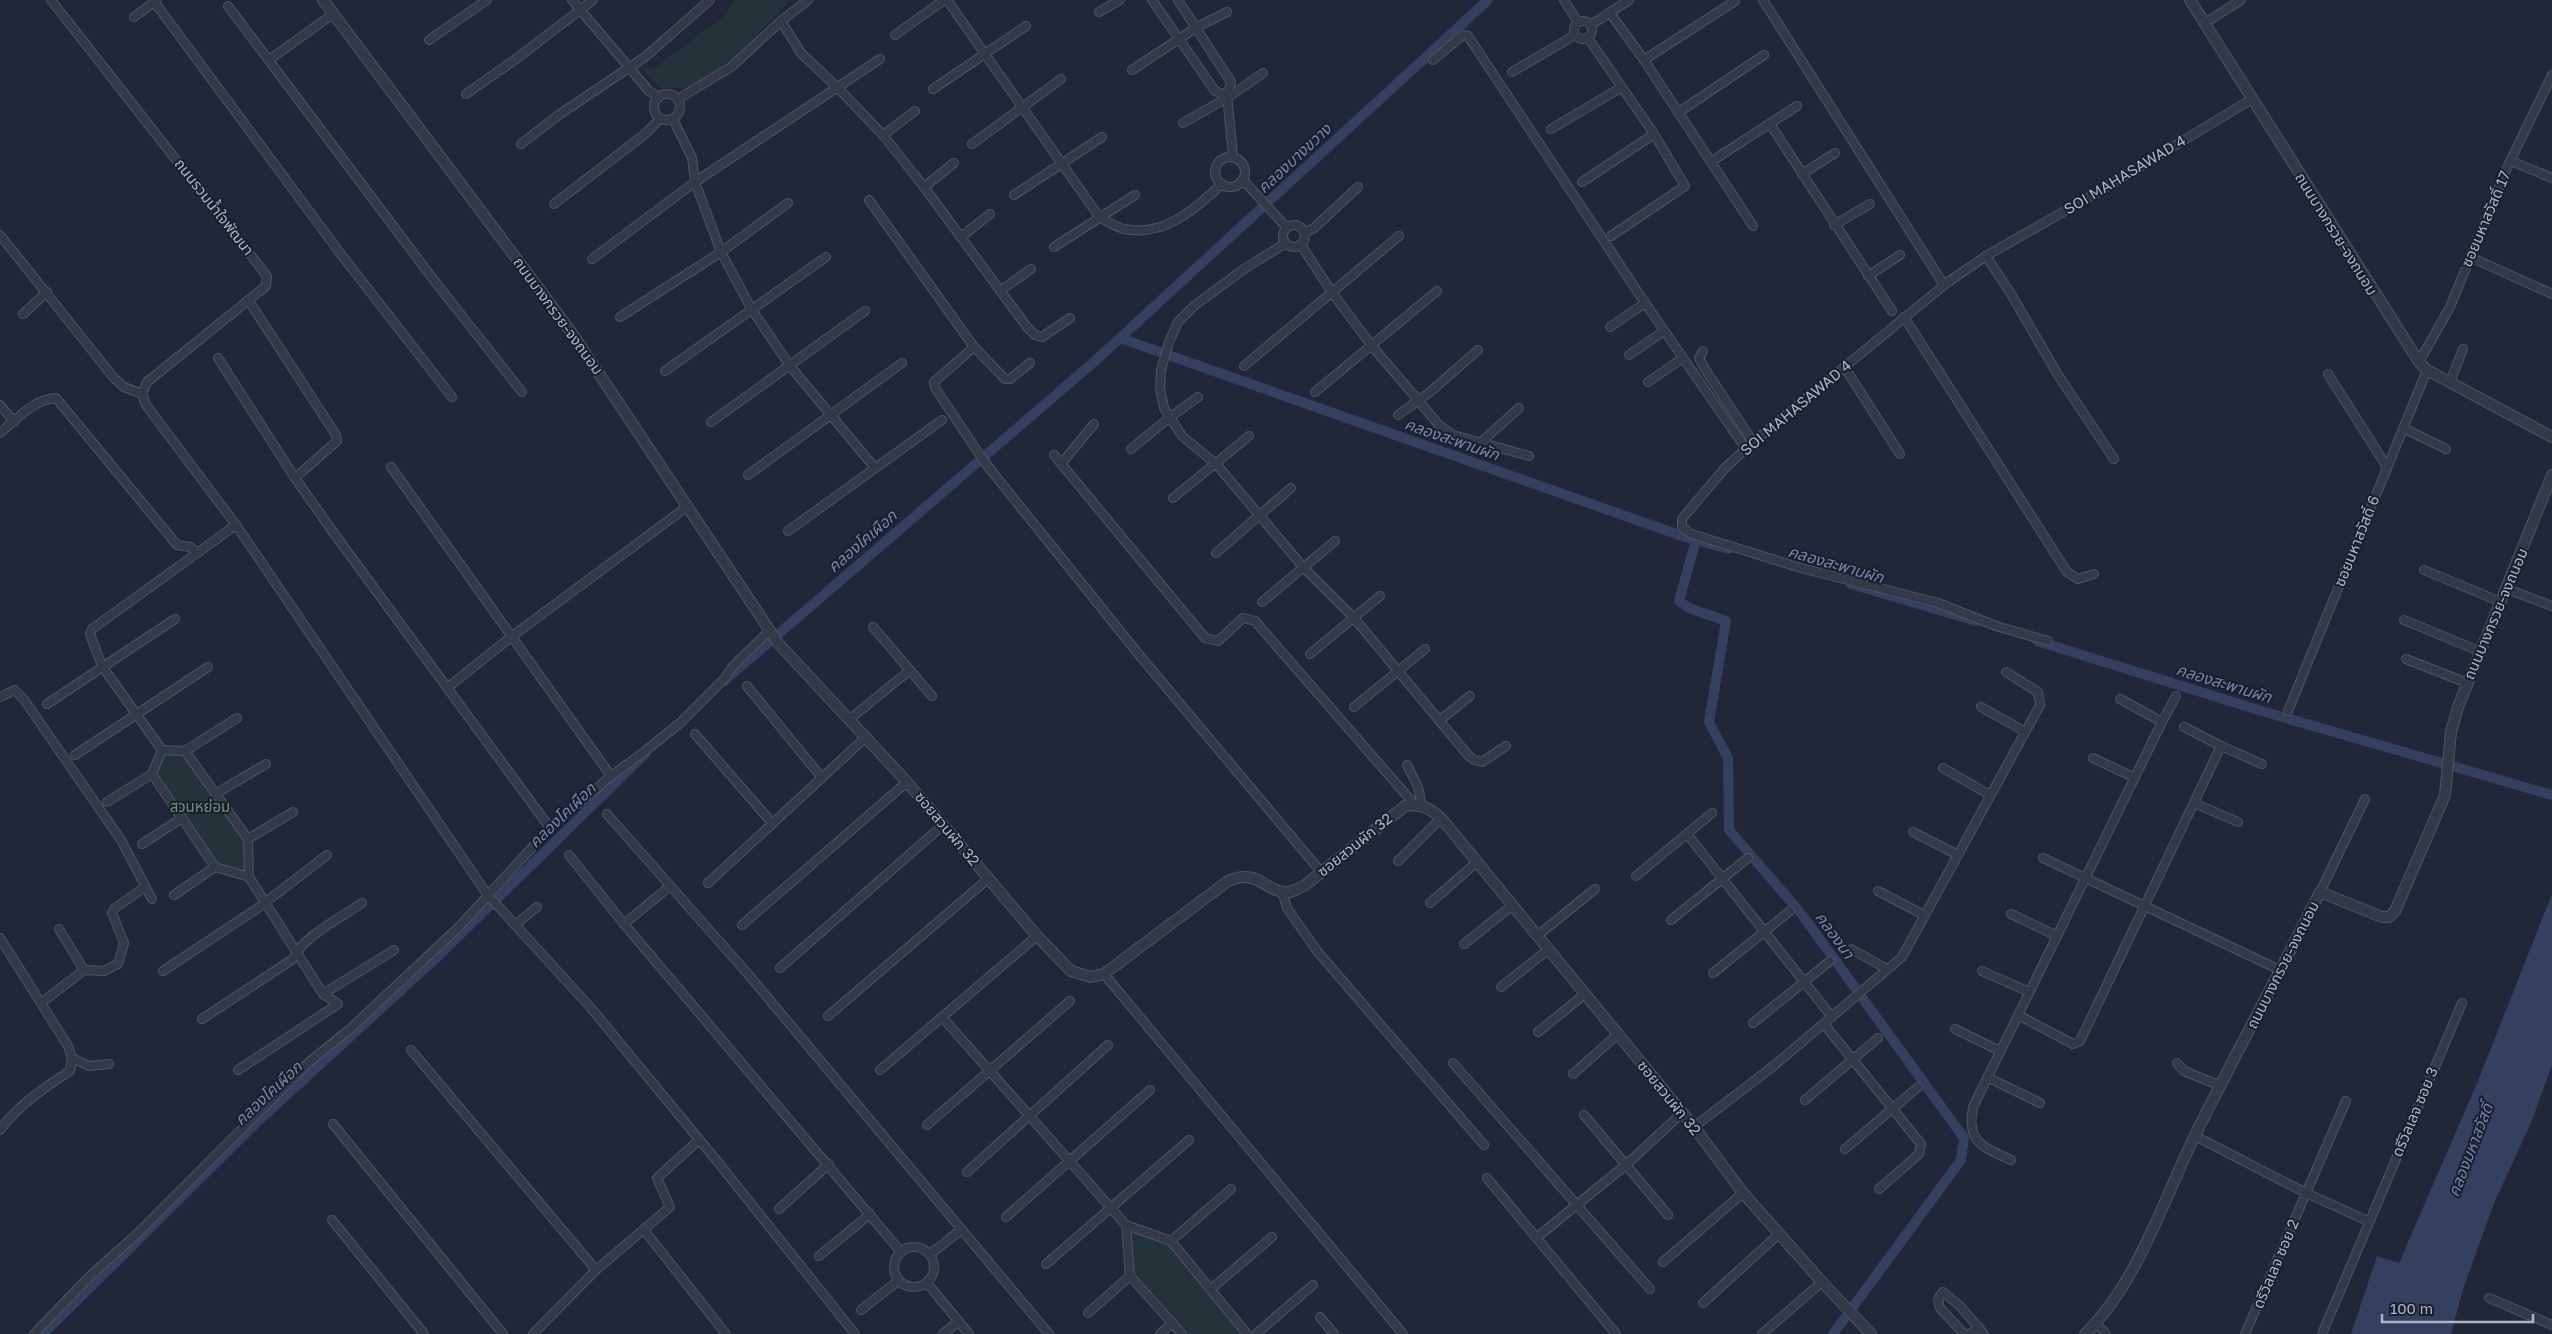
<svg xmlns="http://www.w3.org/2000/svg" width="2552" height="1334" viewBox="0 0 2552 1334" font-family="'Golos Text','Noto Sans Thai',sans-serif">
<rect width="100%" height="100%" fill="#212738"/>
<g fill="#233339">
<path d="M734,0H792C767,21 721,79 692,87C683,90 670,88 660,87L641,68L656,67L726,15Z"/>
<path d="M162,750L185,751L248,839L249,877L215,867L152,774Z"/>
<path d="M1126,1225L1171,1241L1247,1334H1182L1130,1276Z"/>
</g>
<path fill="#35405f" d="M2552,894V1065L2531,1123L2495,1201L2463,1289L2451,1334H2351L2377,1256L2399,1263L2478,1081Z"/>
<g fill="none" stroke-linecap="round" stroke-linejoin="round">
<g stroke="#35405f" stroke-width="10">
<path d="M1120,338L1685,537L1729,549"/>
<path d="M1696,540L1679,601L1689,608L1726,621L1709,722L1728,758L1729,830L1800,912L1964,1138L1961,1160L1833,1334"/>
<path d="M1851,584L1976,621"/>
<path d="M2037,641L2262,711L2552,795"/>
<path d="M724,681L1095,361L1488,0"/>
<path d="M43,1334L256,1123L435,959L645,754"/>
</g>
<defs>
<g id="minor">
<path d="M51,0L267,276L266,286L147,382L142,394"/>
<path d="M153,0L340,253L452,397"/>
<path d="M572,0L649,91L659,97"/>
<path d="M947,0L1100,218C1107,221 1116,227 1124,229C1164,237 1194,210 1222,184"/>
<path d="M1152,0L1215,91L1227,95"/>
<path d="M1178,0L1231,82L1227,95L1233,157"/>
<path d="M1564,0L1578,22"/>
<path d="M1763,0L1944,285"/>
<path d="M228,6L433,279L522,392"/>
<path d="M1099,12L1120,0"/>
<path d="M1610,13L1644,60L1753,226"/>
<path d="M134,17L157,0"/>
<circle cx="1583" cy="30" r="9"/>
<path d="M781,21L801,53L838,88L883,135L924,187L1027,327L1035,335L1042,337L1070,318"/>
<path d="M2205,23L2241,0"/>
<path d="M1591,25L1629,0"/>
<path d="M895,35L944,0"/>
<path d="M1588,38L1654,134L1685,186L1611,236"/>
<path d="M429,40L487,0"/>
<path d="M269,60L333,14"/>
<path d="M1433,60L1463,35L1468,36L1645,303"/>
<path d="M1644,60L1735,1"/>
<path d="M1132,70L1197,27L1227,12"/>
<path d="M1512,72L1575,35"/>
<path d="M933,89L1026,26"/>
<circle cx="667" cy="107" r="13"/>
<path d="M466,94L516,59L593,0"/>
<path d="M678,99L731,67L781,21L808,0"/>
<path d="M1679,112L1764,55"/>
<path d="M673,119L692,158L695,182L721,252L752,310L790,366L875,468"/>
<path d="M1183,123L1227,98L1263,73"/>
<path d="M1770,124L1892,311"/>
<path d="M1551,129L1622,87"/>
<path d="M883,135L915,111"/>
<path d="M521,144L560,114L645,57L710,0"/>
<path d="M972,144L1061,79"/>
<circle cx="1230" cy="172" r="15"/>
<path d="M1712,161L1797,106"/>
<path d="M2511,161L2552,178"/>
<path d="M1802,174L1835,153"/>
<path d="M1243,180L1287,228"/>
<path d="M1582,182L1654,134"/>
<path d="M924,187L954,163"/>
<path d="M1014,195L1102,137"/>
<path d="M869,200L974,347L934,382L935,388L986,464L1140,656L1322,873"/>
<path d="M554,204L645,134L660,119"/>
<path d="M1834,225L1870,204"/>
<circle cx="1294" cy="236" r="11"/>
<path d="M1304,233L1314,228L1358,187"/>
<path d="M0,235L114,378L124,387L142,394L146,405L236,525L487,894L591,1008L721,1166L855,1334"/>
<path d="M961,237L990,214"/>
<path d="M1286,243L1244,269L1194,306L1178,322L1169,342L1161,370L1160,388L1164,408L1182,436L1216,464L1304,568L1354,618L1467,754L1474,760L1482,762L1506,746"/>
<path d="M1301,245L1333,294L1372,346L1439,425L1453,435L1529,456"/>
<path d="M1054,247L1135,195"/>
<path d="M1986,256L2011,294L2058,375L2114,459"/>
<path d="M2470,257L2552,294"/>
<path d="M592,259L695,182L880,59"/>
<path d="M1868,276L1900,255"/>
<path d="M1000,291L1031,269"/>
<path d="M249,301L336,435L337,441L295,478"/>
<path d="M23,314L47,292"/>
<path d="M620,317L721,252L788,203"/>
<path d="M1904,317L2067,572L2078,579L2094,574"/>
<path d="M1610,327L1645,303L1746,449"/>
<path d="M974,347L1005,379H1010L1030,363"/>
<path d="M1703,351L1699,358L1705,369L1753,442"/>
<path d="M1629,355L1664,331"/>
<path d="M218,358L295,478L333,532L550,828"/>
<path d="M2419,362L2450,307L2505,172L2552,75"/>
<path d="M1244,366L1399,236"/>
<path d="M1845,368L1900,454"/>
<path d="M665,371L826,257"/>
<path d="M2328,374L2387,467"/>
<path d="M1648,382L1683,358"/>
<path d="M2450,382L2463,349"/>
<path d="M1315,392L1437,291"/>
<path d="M0,405L14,422"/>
<path d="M1398,415L1430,392L1478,350"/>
<path d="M711,422L865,311"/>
<path d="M2403,428L2446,449"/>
<path d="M0,433C16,420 34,399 56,398L177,545L190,547L197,552"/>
<path d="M1479,444L1519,408"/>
<path d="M1131,449L1169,418L1198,397"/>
<path d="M1054,455L1205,638L1218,641L1243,618L1255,621L1414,804"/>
<path d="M1061,464L1094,424"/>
<path d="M391,467L611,776"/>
<path d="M748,475L902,363"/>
<path d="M1173,498L1249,436"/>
<path d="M788,531L942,420"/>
<path d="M1216,553L1291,488"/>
<path d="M2424,570L2501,602"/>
<path d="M2507,589L2552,606"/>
<path d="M1262,602L1335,541"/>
<path d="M2404,620L2479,651"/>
<path d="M873,627L932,696"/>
<path d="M2048,641L1996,626L1938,603L1801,568L1691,534L1682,527V519L1724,469L1753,442L1948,282L1986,256L2098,192L2252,99"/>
<path d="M1310,654L1380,596"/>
<path d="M2406,659L2467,683"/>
<path d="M747,686L822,778"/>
<path d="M447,688L511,637L688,506"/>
<path d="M0,697L15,690L25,701L121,840L152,899"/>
<path d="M47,704L175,619"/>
<path d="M1354,707L1425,649"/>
<path d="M1981,707L2024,731"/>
<path d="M2288,711L2427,370"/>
<path d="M850,719L910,670"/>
<path d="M1440,720L1470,696"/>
<path d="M2162,722L2176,696"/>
<path d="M2184,727L2221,746"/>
<path d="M695,734L772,823"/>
<path d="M162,750L185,751L248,839L249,877L323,994L338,1004L238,1070"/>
<path d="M162,750L102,666L90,634L92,629L236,525"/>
<path d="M162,750L152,774L215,867L249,877"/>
<path d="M185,751L237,718"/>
<path d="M75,755L208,667"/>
<path d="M2093,758L2135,778"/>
<path d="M1407,765L1418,787L1422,806"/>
<path d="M1943,768L1990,795"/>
<path d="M217,793L266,764"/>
<path d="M107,802L152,774"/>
<path d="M2194,803L2238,822"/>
<path d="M607,814L747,973L1049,1334"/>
<path d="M1913,832L1958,855"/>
<path d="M1687,834L1832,1017"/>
<path d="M248,839L293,812"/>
<path d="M142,844L182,818"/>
<path d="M569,855L624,924L901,1252"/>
<path d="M2043,858L2280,970"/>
<path d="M1398,861L1441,818"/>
<path d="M1636,876L1712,813"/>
<path d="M708,883L866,737"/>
<path d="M1282,891L1287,908L1317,951L1484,1145"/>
<path d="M1878,891L1924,915"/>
<path d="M2320,892L2365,799"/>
<path d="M174,895L215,867"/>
<path d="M1430,903L1477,862"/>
<path d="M2011,914L2057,936"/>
<path d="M1671,920L1748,858"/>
<path d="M624,924L670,886"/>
<path d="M515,925L537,907"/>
<path d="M742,925L907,782"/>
<path d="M59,929L84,970"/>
<path d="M1537,936L1595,889"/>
<path d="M0,938L68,1046L72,1058L70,1071C45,1087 17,1106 0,1130"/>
<path d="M1464,944L1513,905"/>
<path d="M1851,949L1887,969"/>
<path d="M780,968L942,826"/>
<path d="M163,971L258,908L327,855"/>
<path d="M1982,971L2029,992"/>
<path d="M1713,973L1790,911"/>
<path d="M1104,974L1403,1334"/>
<path d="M1501,987L1549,949"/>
<path d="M323,994L394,950"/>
<path d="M41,1003L84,970L104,971L118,964L124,943L112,913L115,908L145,887"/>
<path d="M2018,1015L2073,1044L2080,1041L2221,746L2262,764"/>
<path d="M828,1016L989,878"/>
<path d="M942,1017L1126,1225L1171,1241L1247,1334"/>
<path d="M202,1019L293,959C302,937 342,917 362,903"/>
<path d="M1753,1023L1830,961"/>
<path d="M1824,1024L1921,1144L1919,1154L1879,1189"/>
<path d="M1955,1029L2000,1051"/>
<path d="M1538,1032L1585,994"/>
<path d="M411,1050L596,1270"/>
<path d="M72,1058L89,1066L109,1064"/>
<path d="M1453,1063L1650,1289"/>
<path d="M2177,1063L2184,1071L2221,1086"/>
<path d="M880,1070L1037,936"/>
<path d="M1573,1074L1618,1034"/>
<path d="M1987,1077L2040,1103"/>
<path d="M1805,1100L1878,1038"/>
<path d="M1584,1115L1668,1215"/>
<path d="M333,1124L503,1334"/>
<path d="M927,1125L1070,1001"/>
<path d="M1694,1127L1776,1064L1902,957L2040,705L2038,692L2006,672"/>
<path d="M2195,1136L2306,1193L2368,1221"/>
<path d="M1845,1149L1918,1087"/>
<path d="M2011,1160C1983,1147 1966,1143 1973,1107L2162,722L2120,699"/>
<path d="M967,1172L1108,1045"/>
<path d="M1487,1178L1616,1334"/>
<path d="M779,1209L829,1164"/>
<path d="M1006,1217L1150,1090"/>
<path d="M332,1220L424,1334"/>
<path d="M1126,1225L1130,1276L1182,1334"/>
<path d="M644,1230L726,1334"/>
<path d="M1536,1238L1627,1164L1682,1113"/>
<path d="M1171,1241L1231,1189"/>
<circle cx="914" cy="1267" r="20"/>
<path d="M930,1254L961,1230"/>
<path d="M819,1256L870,1214"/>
<path d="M1663,1262L1743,1193"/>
<path d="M1046,1264L1189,1140"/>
<path d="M927,1283L969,1334"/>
<path d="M1211,1289L1272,1237"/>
<path d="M2489,1298L2552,1325"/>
<path d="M1703,1303L1779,1234"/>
<path d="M861,1310L898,1281"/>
<path d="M1088,1313L1130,1276"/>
<path d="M1320,1317L1334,1334"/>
<path d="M2096,1323L2106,1334"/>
<path d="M34,1334L90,1276L137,1234L308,1063L350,1029L459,927L550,828L611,776L644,752L680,723L724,679L733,666L769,631"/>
<path d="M533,1334L596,1270L670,1207L657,1178L699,1140"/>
<path d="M943,1334L959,1321"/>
<path d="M1160,1334L1172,1323"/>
<path d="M1256,1334L1313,1285"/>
<path d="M1762,1334L1822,1282"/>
<path d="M1964,1334L1940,1308L1938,1299L1943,1292L1960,1306L1984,1334"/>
<path d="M1970,1334L1979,1327"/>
<path d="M2245,1334L2346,1101"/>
<path d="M2322,1334L2462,1003"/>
</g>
<g id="tertiary">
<path d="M323,0L572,333L778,643L907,782L1037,936L1071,971L1091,977L1104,974L1228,881C1260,867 1265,894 1289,892C1294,891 1299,888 1304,886L1405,806C1421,803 1429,808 1441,818L1694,1127L1743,1193L1822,1282L1871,1334"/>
<path d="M2190,0L2419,362L2427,370L2552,437"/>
<path d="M2085,1334C2137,1284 2164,1199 2195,1135C2236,1053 2280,973 2320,892L2382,917H2389L2395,911L2445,795L2451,732L2458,707L2552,475"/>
</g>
</defs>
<use href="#minor" stroke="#4f5463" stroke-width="10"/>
<use href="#tertiary" stroke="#4f5463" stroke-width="12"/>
<use href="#minor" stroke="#343948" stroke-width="8"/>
<use href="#tertiary" stroke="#343948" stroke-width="10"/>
</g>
<g text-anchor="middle" stroke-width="4" stroke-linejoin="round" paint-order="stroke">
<g font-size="15" fill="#afb4c5" stroke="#1a1f2d">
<text transform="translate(2125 175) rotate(-31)" y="5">SOI MAHASAWAD 4</text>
<text transform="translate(214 207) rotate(52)" y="5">ถนนรวมน้ำใจพัฒนา</text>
<text transform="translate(2486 219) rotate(-67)" y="5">ซอยมหาสวัสดิ์ 17</text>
<text transform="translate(2336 234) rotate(58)" y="5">ถนนบางกรวย-จงถนอม</text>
<text transform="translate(558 316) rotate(54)" y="5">ถนนบางกรวย-จงถนอม</text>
<text transform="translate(1796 408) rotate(-40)" y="5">SOI MAHASAWAD 4</text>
<text transform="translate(2357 541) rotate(-68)" y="5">ซอยมหาสวัสดิ์ 6</text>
<text transform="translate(2496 614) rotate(-67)" y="5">ถนนบางกรวย-จงถนอม</text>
<text transform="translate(947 829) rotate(50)" y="5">ซอยสวนผัก 32</text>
<text transform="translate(1355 845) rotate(-39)" y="5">ซอยสวนผัก 32</text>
<text transform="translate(2283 965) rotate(-63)" y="5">ถนนบางกรวย-จงถนอม</text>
<text transform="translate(1669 1098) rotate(51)" y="5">ซอยสวนผัก 32</text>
<text transform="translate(2415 1112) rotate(-67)" y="5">ดรีวิลเลจ ซอย 3</text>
<text transform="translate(2276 1264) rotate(-67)" y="5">ดรีวิลเลจ ซอย 2</text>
</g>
<g font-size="15" fill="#679579" stroke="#1a1f2d">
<text x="200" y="812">สวนหย่อม</text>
</g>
<g font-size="16" font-style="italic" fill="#7786ac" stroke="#1a1f2d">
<text transform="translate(1294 158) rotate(-43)" y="6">คลองบางขวาง</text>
<text transform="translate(1452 439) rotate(19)" y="6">คลองสะพานผัก</text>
<text transform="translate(862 541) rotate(-41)" y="6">คลองโคเผือก</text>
<text transform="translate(1836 564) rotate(16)" y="6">คลองสะพานผัก</text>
<text transform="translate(2224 683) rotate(17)" y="6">คลองสะพานผัก</text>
<text transform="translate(562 815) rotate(-44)" y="6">คลองโคเผือก</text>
<text transform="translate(1835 935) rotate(54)" y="6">คลองนา</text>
<text transform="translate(268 1093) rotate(-43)" y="6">คลองโคเผือก</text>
<text transform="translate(2470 1150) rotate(-69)" y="6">คลองมหาสวัสดิ์</text>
</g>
</g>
<path d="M2382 1314v8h151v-8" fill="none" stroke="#afb4c5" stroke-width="2.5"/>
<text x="2390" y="1314" font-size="15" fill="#afb4c5" stroke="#1a1f2d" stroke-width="4" paint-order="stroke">100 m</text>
</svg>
